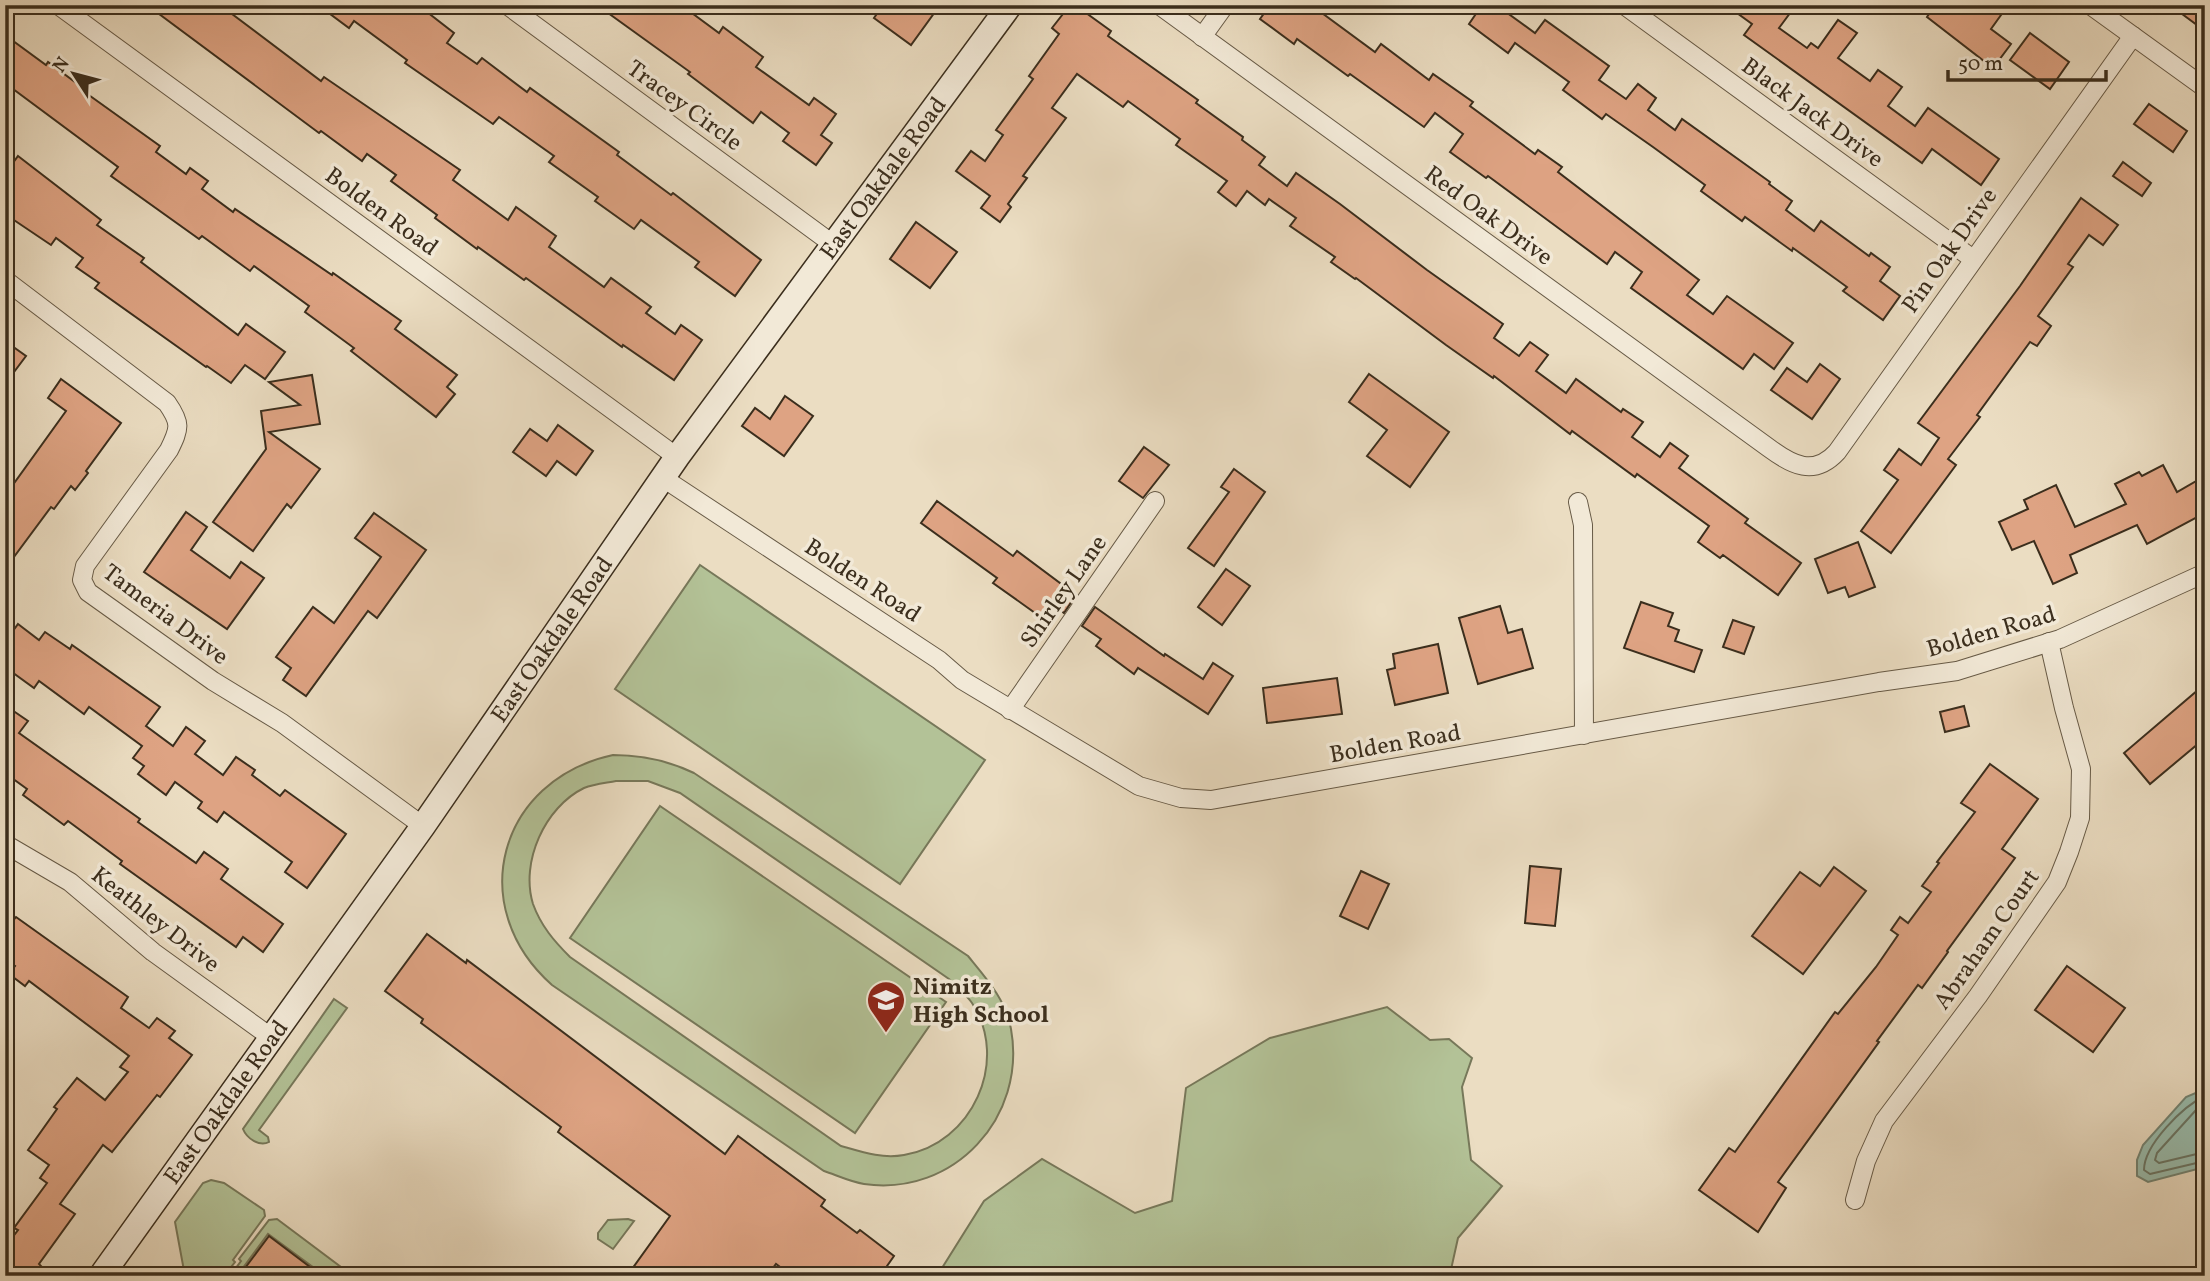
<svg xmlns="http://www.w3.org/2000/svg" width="2210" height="1281" viewBox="0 0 2210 1281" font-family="Vollkorn,serif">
<rect width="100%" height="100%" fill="#ebddc2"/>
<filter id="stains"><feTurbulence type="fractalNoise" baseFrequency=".00286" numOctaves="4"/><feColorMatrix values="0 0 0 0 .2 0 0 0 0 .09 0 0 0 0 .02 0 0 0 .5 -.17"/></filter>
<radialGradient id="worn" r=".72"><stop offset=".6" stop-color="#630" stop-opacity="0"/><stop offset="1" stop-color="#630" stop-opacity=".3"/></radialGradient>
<g fill="#b3c297" stroke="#77785a" stroke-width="2" fill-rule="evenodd">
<path d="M700,565L985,760L900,884L615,689Z"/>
<path d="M613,755C642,755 667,760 694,773L968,956C986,978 1006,1000 1011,1029C1027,1117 954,1197 864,1184C851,1182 836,1175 824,1171L552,985C464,907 498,780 613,755ZM616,781H648L680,793L949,979C956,987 966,994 972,1003C1010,1061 972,1144 904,1155C882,1159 862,1152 841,1146L570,957C554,941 541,926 533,904C520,862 545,807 584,788C594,784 606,783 616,781Z"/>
<path d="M660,806L946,1002L855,1133L570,938Z"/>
<path d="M334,999L347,1008L259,1130L268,1137L269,1142C260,1147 247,1139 243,1129Z"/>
<path d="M1387,1007L1430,1040L1449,1039L1472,1058L1462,1087L1471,1160L1502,1186L1458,1238L1450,1274L937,1276L984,1201L1042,1159L1135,1213L1172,1201L1186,1088L1270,1038Z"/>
<path d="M211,1180L224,1183L264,1210L265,1216L233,1260L235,1262L224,1276H185L175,1222L203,1183Z"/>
<path d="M277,1219L353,1276H325L268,1234L237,1276H230L241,1261L239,1259L269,1220Z"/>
<path d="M628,1219L634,1221L613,1249L598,1239V1233L608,1220Z"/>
</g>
<path fill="#99bdae" stroke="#738474" stroke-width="2" d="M2205,1089V1167L2148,1182L2137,1176V1160L2143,1145L2186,1097Z"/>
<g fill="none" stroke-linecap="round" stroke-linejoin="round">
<g stroke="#6a7666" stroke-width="2">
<path d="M2205,1096C2183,1106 2144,1145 2144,1170L2150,1174L2205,1161"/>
<path d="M2205,1106L2196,1110L2157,1153L2155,1160L2159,1163L2205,1152"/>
</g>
</g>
<g fill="#dea383" stroke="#3b2e1d" stroke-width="2">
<path d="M147,5H220L321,81L324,77L460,170L453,180L508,220L516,207L556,236L549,247L604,287L611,278L651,307L646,313L675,334L681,325L702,340L674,380L623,345L622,347L526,278L524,280L478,247L477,249L435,218L437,215L391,181L396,175L367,154L362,161L321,131L319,133Z"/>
<path d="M318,5H418L454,33L447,43L477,64L482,58L527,92L530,88L619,152L617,155L671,195L673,193L761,260L735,296L695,267L699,262L641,220L634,229L595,201L598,197L549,162L554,156L499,117L493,124L405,63L407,60L354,21L349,28Z"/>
<path d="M597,5H681L719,33L723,27L763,57L756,67L809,105L814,98L836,114L821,135L832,143L816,165L783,141L789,133L761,112L753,123L688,74L690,72Z"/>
<path d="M883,5H940L911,45L874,18Z"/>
<path d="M1070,5H1075L1111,31L1108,36L1198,100L1196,103L1243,137L1242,140L1265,157L1259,165L1287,186L1296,173L1340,204L1427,270L1503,324L1494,338L1519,356L1530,342L1548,355L1536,371L1566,393L1576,379L1621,412L1623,409L1643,422L1632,437L1660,457L1670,443L1688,456L1679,468L1748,519L1745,523L1801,563L1778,595L1723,555L1720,558L1698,542L1709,526L1637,474L1635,477L1572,431L1570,434L1494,376L1493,378L1446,345L1356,278L1355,279L1331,262L1335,257L1290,226L1296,218L1269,199L1265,205L1247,191L1236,206L1218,192L1227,181L1176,145L1180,139L1128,101L1123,107L1077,74L1052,108L1066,118L1023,176L1027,178L1008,204L1011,207L1000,222L981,208L990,196L956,171L971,151L985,161L1003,135L996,130L1033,79L1029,76L1059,34L1052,28Z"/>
<path d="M1270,5H1311L1375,52L1381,44L1429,80L1433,74L1473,102L1470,106L1535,154L1538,150L1562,167L1558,172L1699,280L1687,295L1713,314L1727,296L1793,343L1774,369L1754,354L1743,369L1631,288L1642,272L1615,252L1607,264L1488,176L1486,178L1450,152L1463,134L1435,113L1424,127L1350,74L1348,76L1297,39L1294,44L1260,19Z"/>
<path d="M1482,5H1511L1506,12L1535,33L1545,20L1609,66L1599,80L1626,99L1638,84L1656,98L1648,110L1675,130L1682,119L1770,182L1769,184L1792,201L1786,210L1814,231L1821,221L1869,256L1871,253L1890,267L1880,281L1900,296L1883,320L1843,291L1847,287L1793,248L1792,251L1745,217L1742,221L1701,191L1705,185L1653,147L1606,114L1602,119L1563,90L1569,82L1515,43L1508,53L1469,24Z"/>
<path d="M1726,5H1796L1779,28L1807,48L1811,43L1818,48L1838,20L1857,33L1838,58L1870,81L1878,70L1902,87L1888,106L1915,126L1928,108L1999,159L1981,185L1932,149L1922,163L1744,35L1752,24Z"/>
<path d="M1935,5H1987L2001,15L1991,29L2011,44L1993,68L1927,17Z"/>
<path d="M2170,5H2205V31Z"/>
<path d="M2030,33L2069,62L2050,89L2010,60Z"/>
<path d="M5,35L46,65L48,62L87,91L86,93L160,146L156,152L186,174L190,168L208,181L202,189L233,212L235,209L332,275L333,273L401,321L395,329L457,375L447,387L455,394L436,417L351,351L354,348L305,312L309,306L254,266L250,271L202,236L199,239L111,176L118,167L5,83Z"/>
<path d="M2149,104L2187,131L2173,152L2134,124Z"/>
<path d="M18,156L101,220L97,225L144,258L141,262L238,335L246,324L285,352L265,379L245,365L231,383L207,366L206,367L95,288L99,283L76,267L83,258L56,238L51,245L5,214V174Z"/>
<path d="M2123,162L2151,183L2142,196L2113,176Z"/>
<path d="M2081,198L2118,225L2103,245L2089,235L2068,264L2073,267L2038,316L2051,326L2037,346L2030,342L1977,415L1980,417L1948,459L1956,465L1891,553L1861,531L1898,480L1884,470L1899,449L1921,465L1939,438L1918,423L2020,286Z"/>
<path d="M916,222L957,252L930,288L890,259Z"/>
<path d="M5,341L26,356L5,384Z"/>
<path d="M1820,364L1840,379L1812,419L1771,390L1787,368L1807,382Z"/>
<path d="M1369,374L1449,432L1410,487L1367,456L1387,430L1349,402Z"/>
<path d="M312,375L320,424L269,432L320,469L291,508L287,504L253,551L213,522L266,449L261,411L300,405L269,382Z"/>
<path d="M61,379L121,423L86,471L88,473L75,490L71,486L54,509L51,507L5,569V481L12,486L66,411L48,398Z"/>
<path d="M785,396L813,416L784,456L742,426L755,408L770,419Z"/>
<path d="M558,425L593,451L576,475L557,461L546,476L513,452L530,429L547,441Z"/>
<path d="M1144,447L1169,465L1143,498L1119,481Z"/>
<path d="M2163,465L2177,492L2205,476V513L2147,544L2137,525L2070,555L2077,573L2053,584L2034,541L2012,550L1999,522L2028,509L2024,500L2056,485L2075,527L2126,504L2115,484L2139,472L2142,476Z"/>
<path d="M1234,469L1265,492L1214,566L1188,548L1229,492L1221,487Z"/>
<path d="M937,501L1013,556L1017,551L1076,595L1064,613L1055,606L1045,620L993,583L997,578L921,523Z"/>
<path d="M186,512L207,527L191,550L230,578L241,562L264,578L227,629L144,572Z"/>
<path d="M374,513L426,550L377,618L368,611L306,696L283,680L291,668L276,657L313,607L334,623L381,557L355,538Z"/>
<path d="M1858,542L1875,587L1849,597L1845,587L1828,593L1815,559Z"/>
<path d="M1226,569L1250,586L1222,625L1198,607Z"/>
<path d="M1641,602L1673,613L1668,626L1679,630L1675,641L1702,650L1694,672L1624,648Z"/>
<path d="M1500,606L1508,633L1522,629L1533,668L1478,684L1459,618Z"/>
<path d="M1095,607L1164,656L1165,654L1203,679L1213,663L1233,676L1208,714L1138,668L1134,674L1096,646L1101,639L1082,626Z"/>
<path d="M1733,620L1754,627L1744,654L1723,647Z"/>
<path d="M18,624L39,640L45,632L70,649L72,645L160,707L146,726L173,746L186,727L205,741L195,754L223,775L236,757L255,770L252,775L280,796L285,790L346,834L307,888L285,872L292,862L224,812L217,822L198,808L202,802L175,782L166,795L138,774L144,766L133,758L142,746L89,707L84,714L39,681L34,688L5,667V642Z"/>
<path d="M1438,644L1448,693L1395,705L1387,670L1395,668L1393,654Z"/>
<path d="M1337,678L1342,714L1267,723L1263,688Z"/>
<path d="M2205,684V738L2150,784L2124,753Z"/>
<path d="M1964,706L1969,726L1945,732L1940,712Z"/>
<path d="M12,710L28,721L19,733L140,819L138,822L196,863L204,852L228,869L221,879L283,924L263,952L243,937L236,947L120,864L122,861L68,821L64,825L23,795L27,789L5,773V720Z"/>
<path d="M1990,764L2038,799L2002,849L2015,858L1947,951L1948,952L1922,988L1918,985L1877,1041L1879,1042L1778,1182L1786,1188L1758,1232L1699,1190L1729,1148L1735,1152L1835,1012L1838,1014L1876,967L1898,935L1891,930L1900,917L1908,923L1931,892L1922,886L1939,863L1937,862L1975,812L1961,803Z"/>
<path d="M1530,866L1561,869L1555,926L1525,923Z"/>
<path d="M1834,867L1866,891L1803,974L1752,936L1800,872L1820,886Z"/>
<path d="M1361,871L1389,884L1368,929L1340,916Z"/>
<path d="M16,917L128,997L121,1008L149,1028L157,1018L175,1031L169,1038L192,1055L160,1097L157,1095L112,1152L103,1145L60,1204L75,1214L39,1264L41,1266L34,1276H5V1247L18,1230L14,1228L47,1183L40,1178L49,1165L28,1150L57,1109L54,1107L77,1078L105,1100L128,1072L120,1067L129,1056L29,981L25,986L9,974L15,966L5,959V931Z"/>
<path d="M427,934L466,963L467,960L725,1154L738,1136L825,1200L821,1206L857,1233L860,1230L894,1256L880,1276H792L776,1264L767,1276H627L670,1216L558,1132L561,1127L421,1023L423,1019L385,991Z"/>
<path d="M2067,966L2125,1008L2093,1052L2035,1010Z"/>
<path d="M269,1236L322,1276H239Z"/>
</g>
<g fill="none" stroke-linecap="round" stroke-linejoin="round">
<defs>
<g id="street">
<path d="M58,5L677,457"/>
<path d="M507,5L834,245"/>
<path d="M1159,5L1769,448C1792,465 1814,477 1837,452L2133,36"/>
<path d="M1624,5L1973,259"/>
<path d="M2090,5L2205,88"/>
<path d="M1202,37L1225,5"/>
<path d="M5,280L167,403C181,423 180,428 169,450L85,566L82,580L88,592L213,681L282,723L423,826"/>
<path d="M663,478L939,660L962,680L1139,786L1181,798L1211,800L1879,682L1957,671L2060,639L2205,573"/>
<path d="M1578,502L1583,525L1584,735"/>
<path d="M1010,710L1155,501"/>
<path d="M5,844L70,882L153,952L272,1038"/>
<path d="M1855,1200L1866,1161L1884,1121L1978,996L2057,882L2069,852L2080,818L2081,769L2064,708L2049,642"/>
</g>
<g id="secondary">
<path id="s1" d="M101,1276L423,826L677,457L1010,5"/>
</g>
</defs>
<use href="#street" stroke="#675a46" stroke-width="20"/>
<use href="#secondary" stroke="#3b2e1d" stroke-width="27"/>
<use href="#street" stroke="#f2e9d7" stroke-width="18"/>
<use href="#secondary" stroke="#f2e9d7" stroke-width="24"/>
</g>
<defs>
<symbol id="school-pin" viewBox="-11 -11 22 30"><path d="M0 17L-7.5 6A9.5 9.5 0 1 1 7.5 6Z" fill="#8f2418" stroke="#f2e9d7"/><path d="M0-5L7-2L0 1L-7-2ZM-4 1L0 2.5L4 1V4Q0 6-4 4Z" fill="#fff"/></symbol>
</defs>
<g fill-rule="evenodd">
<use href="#school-pin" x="864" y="978" width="44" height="60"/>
</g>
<g text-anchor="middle" stroke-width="7" stroke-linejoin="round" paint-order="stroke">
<g font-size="24" fill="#3b2e1d" stroke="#f2e9d7">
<text transform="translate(685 105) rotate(36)" y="8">Tracey Circle</text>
<text transform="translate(1813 112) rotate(36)" y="8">Black Jack Drive</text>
<text dy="8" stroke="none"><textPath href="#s1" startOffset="1348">East Oakdale Road</textPath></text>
<text transform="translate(382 211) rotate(36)" y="8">Bolden Road</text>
<text transform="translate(1489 215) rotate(36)" y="8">Red Oak Drive</text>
<text transform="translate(1949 250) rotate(-55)" y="8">Pin Oak Drive</text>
<text transform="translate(863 580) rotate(33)" y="8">Bolden Road</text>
<text transform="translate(1063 591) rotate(-55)" y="8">Shirley Lane</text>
<text transform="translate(166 614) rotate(37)" y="8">Tameria Drive</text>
<text transform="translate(1991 631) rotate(-16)" y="8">Bolden Road</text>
<text dy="8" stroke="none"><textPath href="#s1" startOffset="780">East Oakdale Road</textPath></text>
<text transform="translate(1395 743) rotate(-10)" y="8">Bolden Road</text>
<text transform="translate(156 919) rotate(38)" y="8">Keathley Drive</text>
<text transform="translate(1986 939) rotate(-55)" y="8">Abraham Court</text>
<text dy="8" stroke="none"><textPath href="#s1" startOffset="214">East Oakdale Road</textPath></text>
</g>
<g font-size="24" font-weight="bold" fill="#3b2e1d" stroke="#f2e9d7" text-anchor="start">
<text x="913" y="994">Nimitz<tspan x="913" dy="28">High School</tspan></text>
</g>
</g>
<rect width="2210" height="1281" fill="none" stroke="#ebddc2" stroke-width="28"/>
<rect x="7" y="7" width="2196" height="1267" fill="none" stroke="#3b2e1d" stroke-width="3.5"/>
<rect x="14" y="14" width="2182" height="1253" fill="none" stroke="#3b2e1d" stroke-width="2"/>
<g transform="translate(74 74) rotate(306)" stroke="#f2e9d7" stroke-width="5" paint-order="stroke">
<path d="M0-5L12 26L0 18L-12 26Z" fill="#3b2e1d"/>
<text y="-10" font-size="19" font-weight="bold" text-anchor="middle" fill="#3b2e1d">N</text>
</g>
<path d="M1948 70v10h158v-10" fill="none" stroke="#3b2e1d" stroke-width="3.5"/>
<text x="1958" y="70" font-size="21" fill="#3b2e1d" stroke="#f2e9d7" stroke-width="5" paint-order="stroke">50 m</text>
<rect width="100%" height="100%" filter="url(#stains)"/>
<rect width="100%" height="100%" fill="url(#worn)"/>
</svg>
